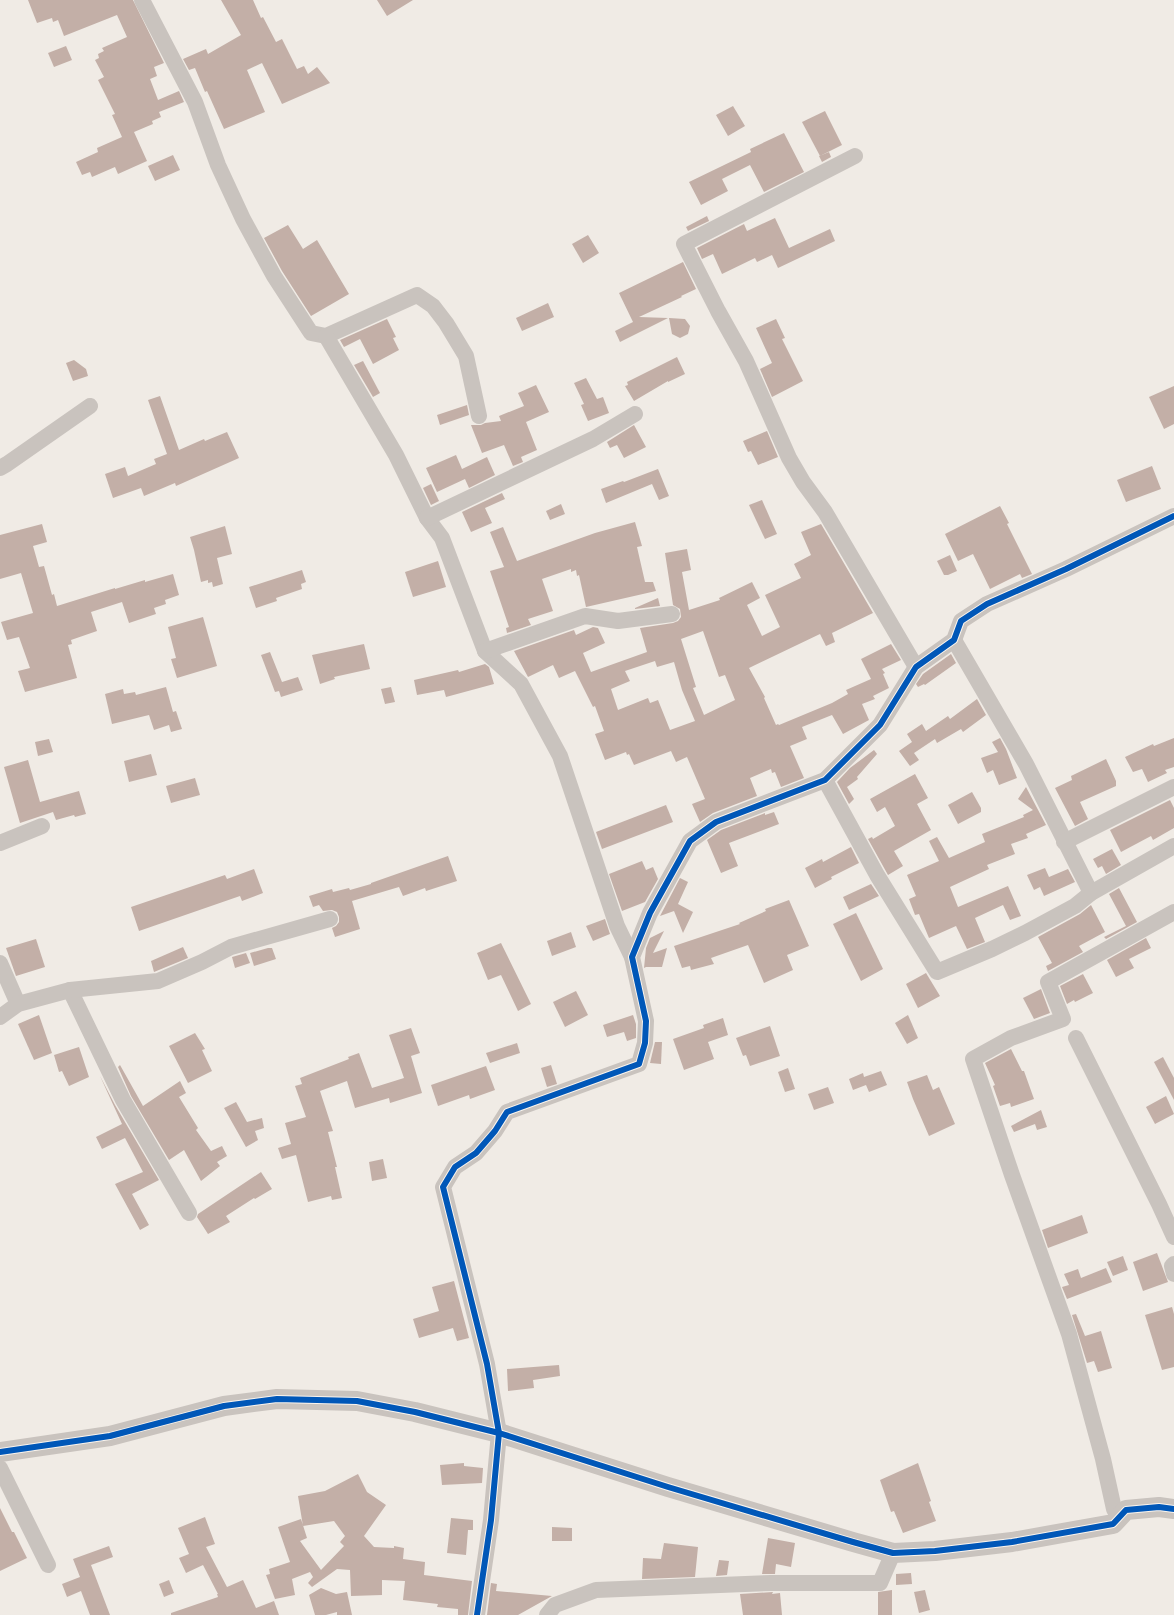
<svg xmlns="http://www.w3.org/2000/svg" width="1174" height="1615" viewBox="0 0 1174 1615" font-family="Cabin,sans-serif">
<rect width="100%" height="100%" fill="#f0ebe5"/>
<g fill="#c3afa7" fill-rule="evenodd">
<path d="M28,0H133L164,63L154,67L157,76L150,79L158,100L179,91L184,102L159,112L161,117L152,121L153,124L134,132L147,161L118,174L115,167L92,177L90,172L82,175L76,162L98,152L97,148L122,137L112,115L115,114L98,80L104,77L95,60L99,58L98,54L104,51L102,48L127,37L117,15L64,36L58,20L53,22L52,18L37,23Z"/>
<path d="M221,0H253L261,18L263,17L276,42L282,39L297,69L304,66L308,74L317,67L330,83L282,104L262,63L247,70L265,112L224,129L207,91L205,92L195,68L189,70L183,59L206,49L208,54L241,35Z"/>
<path d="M377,0H413L387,16Z"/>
<path d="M66,46L72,60L54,67L48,53Z"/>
<path d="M733,106L745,126L728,136L716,115Z"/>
<path d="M825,111L842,145L820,156L802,122Z"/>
<path d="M784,133L804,172L764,192L750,165L722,179L728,191L701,205L689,182L751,152L750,149Z"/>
<path d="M829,152L831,157L822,162L819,156Z"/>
<path d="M173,155L180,170L155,181L148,166Z"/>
<path d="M707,216L709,221L688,231L686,227Z"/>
<path d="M775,218L789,248L830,229L835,241L778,268L772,255L757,262L755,258L722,274L713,254L702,259L697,248L744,224L747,231Z"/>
<path d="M288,225L303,249L317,240L349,294L311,316L282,271L264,238Z"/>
<path d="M588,235L599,253L583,263L572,244Z"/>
<path d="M683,262L696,289L681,296L682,297L639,317L668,318L620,342L615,331L633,322L619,293Z"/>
<path d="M548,303L554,317L522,331L516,318Z"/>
<path d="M669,318L685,319L690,326L688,334L680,338L672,334Z"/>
<path d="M387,319L396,337L393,338L399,350L373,364L360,339L344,347L340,340Z"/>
<path d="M776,319L785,338L782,339L803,381L772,397L760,369L772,363L756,328Z"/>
<path d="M677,357L685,374L668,382V381L634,401L625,386L628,385L627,382Z"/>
<path d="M74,360L86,369L88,376L73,381L66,363Z"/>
<path d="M363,361L380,393L373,397L354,365Z"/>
<path d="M586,378L597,399L603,397L609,413L588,421L581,405L584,404L574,383Z"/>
<path d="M536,385L549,412L526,422L537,450L521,457L523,462L513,466L504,445L482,453L471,425H481L485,423L501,421L499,416L524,406L518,393Z"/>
<path d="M1174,386V424L1164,429L1149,397Z"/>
<path d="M160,396L179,450L204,439L205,441L227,432L239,458L176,486L175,483L144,496L141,488L113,498L105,474L125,467L128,476L156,464L154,459L167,454L148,400Z"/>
<path d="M467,405L469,415L440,425L437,415Z"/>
<path d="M634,425L646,447L624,458L617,445L610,448L607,442Z"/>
<path d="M767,431L778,457L758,465L751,451L748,452L743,441Z"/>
<path d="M456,455L462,469L487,457L495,475L469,488L465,479L437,492L426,468Z"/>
<path d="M1152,466L1161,489L1126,502L1117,480Z"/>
<path d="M658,469L669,496L659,500L652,484L606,503L601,489L623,481L624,482Z"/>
<path d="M431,484L439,501L431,505L423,488Z"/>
<path d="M502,493L505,499L485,508L492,523L471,532L462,512Z"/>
<path d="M762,500L777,534L765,539L749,505Z"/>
<path d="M561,504L565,514L550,520L546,511Z"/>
<path d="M1000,506L1009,523L1007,524L1032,574L1022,578L1020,574L990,589L973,554L958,561L945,534Z"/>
<path d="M635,522L642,546L637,547L645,582H653L656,591L586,607L579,575L577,576L576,570L571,572V569L542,579L553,611L528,619L531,625L507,633L506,628L509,627L490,571L504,567L490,532L503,527L517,561L595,533Z"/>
<path d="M42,524L47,542L33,546L39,567L44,566L52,595L54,594L57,606L115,588V589L145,580V582L173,574L179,595L165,600L166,604L154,608L156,614L129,623L122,602L91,612L97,631L71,640L72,644L68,645L77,678L25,692L18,671L30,668L19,637L7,640L1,622L33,613L21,573L0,579V535Z"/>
<path d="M821,524L873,613L832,633L835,642L826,646L820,634L749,668L765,697L764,698L776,725L778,724L779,725L832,703L848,694L846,690L871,679L861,659L891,644L901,660L882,669L885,673L883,674L889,688L873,696L875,699L862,704L869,720L843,734L832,715L802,727L807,739L790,746L804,778L781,787L775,772L772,773L771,769L750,778L757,796L713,813L700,822L692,804L705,799L687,757L676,762L671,751L634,765L629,754L627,755L626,752L605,760L595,734L604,731L595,706L593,707L575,671L559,678L553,665L528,677L514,651L574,630L576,635L593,627L598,628L605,643L583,653L591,672L647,652L640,628L673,623L678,621L681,617L680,609L673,605L665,553L687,549L691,570L682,572L689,610L720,600L719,598L752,582L760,598L747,605L762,636L780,627L765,595L801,578L794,564L811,555L801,532ZM703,631L719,677L725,675L735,700L704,715L693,688L696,687L681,639ZM655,661L657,667L674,662L682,690L695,721L670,730L658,700L650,703L648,698L618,710L611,689L630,681L625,671Z"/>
<path d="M225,526L232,554L217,558L223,584L213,587L212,582L208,583V580L201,582L194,550L190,537Z"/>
<path d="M950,555L957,571L948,575H944L937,561Z"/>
<path d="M438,561L446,587L413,597L405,572Z"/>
<path d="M302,570L306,582L301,584L302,589L276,598L277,601L256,608L249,587Z"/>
<path d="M658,598L660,606L635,609V608Z"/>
<path d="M203,617L217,666L177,678L171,659L176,658L168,627Z"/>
<path d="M364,644L370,669L334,677L335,679L320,684L312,655Z"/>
<path d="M270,652L282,682L298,677L303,690L281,697L279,691L275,692L261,655Z"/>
<path d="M951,654L956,663L925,685L924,684L918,687L916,684L923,674Z"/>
<path d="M485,664L489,667L494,684L446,697L444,690L417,695L414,680L458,670L459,672Z"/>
<path d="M166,687L173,712L176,711L182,729L171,732L169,725L154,730L149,715L112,724L105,694L123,689L124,694L135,692L136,695Z"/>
<path d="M391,687L395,702L385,704L381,689Z"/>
<path d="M977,699L986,715L963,732L961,729L937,743L935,739L914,753L919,760L910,766L899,751L912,742L907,734L922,724L926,731L948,716L950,719Z"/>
<path d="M1000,738L1006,749L1017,778L999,785L993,770L987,773L981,758L998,752L992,742Z"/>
<path d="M1174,738V767L1165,770L1167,773L1148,782L1142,769L1133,772L1125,757L1153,744L1154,746Z"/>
<path d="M49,739L53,752L38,756L35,742Z"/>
<path d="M874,750L877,754L857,777L858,779L847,787L854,799L849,804L837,782L850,768Z"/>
<path d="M151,754L157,775L129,782L124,761Z"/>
<path d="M1106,759L1116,781V786L1080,802L1088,819L1075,826L1055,788L1072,780L1071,776Z"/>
<path d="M28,760L40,802L79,791L86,814L75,817L74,815L56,820L53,812L20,823L4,767Z"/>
<path d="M915,774L928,798L917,804L931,830L894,851L903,866L888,875L868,839L872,837L873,839L895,826L885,807L877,812L870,799Z"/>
<path d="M195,778L200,795L171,803L166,786Z"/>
<path d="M1026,787L1046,825L1026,834L1028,838L1011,844L1015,854L987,865L989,869L950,887L958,907L1008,886L1021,916L1010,920L1003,905L975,918L985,942L967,949L956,926L929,938L919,914L915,915L909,899L916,896L907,875L939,861L929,841L937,837L949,858L985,842L982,834L1024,817L1023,815L1033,810L1018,799Z"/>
<path d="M972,792L981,808V812L958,824L948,805Z"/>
<path d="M1170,800L1174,808V828L1153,840L1151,836L1121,852L1110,830Z"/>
<path d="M666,805L673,822L602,849L596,832Z"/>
<path d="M774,812L779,824L729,843L738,866L721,873L707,840L721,830L765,813V815Z"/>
<path d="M851,847L859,863L831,877L832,879L815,888L805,868L822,859L823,862Z"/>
<path d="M1112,849L1121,865L1106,874L1102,866L1098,868L1093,859Z"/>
<path d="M448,856L457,881L426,891L425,888L403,896L399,887L352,901L360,929L335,937L332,928L336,926L339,922V917L337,912L332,910L323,911L319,905L313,907L309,896L332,889L333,892L349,888L350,890L371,884V883Z"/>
<path d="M642,861L646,870L653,867L658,879L645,902L622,911L609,874Z"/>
<path d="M1045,868L1049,877L1068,869L1075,882L1044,896L1040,887L1034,890L1027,875Z"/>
<path d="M254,869L263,893L242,901L240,896L139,931L131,907L225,875L227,879Z"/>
<path d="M680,878L688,882L678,904L693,912L683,933L674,911L660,916Z"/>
<path d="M871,884L879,896L849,910L843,897Z"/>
<path d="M1119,888L1137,922L1106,939L1104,937L1126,926L1109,894Z"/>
<path d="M789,900L809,946L787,955L793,970L764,983L748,945L711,958L714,964L691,970L690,966L682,968L674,946L740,924L739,923L766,911L765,909Z"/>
<path d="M1091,905L1105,932L1079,946L1083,952L1048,971L1046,966L1052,963L1038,937L1080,914Z"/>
<path d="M856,913L883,969L861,981L833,924Z"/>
<path d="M605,919L610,934L593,941L586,926Z"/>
<path d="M664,931L653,953L667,948L662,967H646L644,968L646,948L650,938Z"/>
<path d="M571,932L576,947L552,956L547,941Z"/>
<path d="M1146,938L1151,948L1129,959L1134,968L1116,977L1107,960Z"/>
<path d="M36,939L45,967L16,976L6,948Z"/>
<path d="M501,943L531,1004L518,1011L501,975L488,980L477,953Z"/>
<path d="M183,947L188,958L154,972L151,961Z"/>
<path d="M268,948H272L276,959L254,966L250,953Z"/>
<path d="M246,953L250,963L235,968L232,957Z"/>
<path d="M926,973L940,996L918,1008L906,984Z"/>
<path d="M1083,974L1093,993L1075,1002L1074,1000L1067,1004L1060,986Z"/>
<path d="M1041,989L1050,1013L1034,1019L1023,998Z"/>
<path d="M576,991L588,1015L565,1027L553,1002Z"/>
<path d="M39,1015L52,1053L34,1060L18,1024Z"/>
<path d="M633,1015L636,1024V1038L627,1041L624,1032L607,1037L603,1025Z"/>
<path d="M908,1015L918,1038L907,1044L895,1023Z"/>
<path d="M723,1018L728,1035L708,1042L714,1059L684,1070L673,1039L704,1028L703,1025Z"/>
<path d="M770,1026L780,1056L750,1066L746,1055L743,1056L736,1038Z"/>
<path d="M411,1028L420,1053L411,1056L422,1093L390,1103L389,1098L355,1108L347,1081L320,1091L333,1131L328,1132L337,1167H335L342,1198L332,1200L331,1196L308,1202L296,1155L282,1159L278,1148L291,1144L285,1123L306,1117L295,1086L302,1084L300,1078L349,1059L348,1057L359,1053L372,1088L404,1078L389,1035Z"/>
<path d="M195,1033L205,1049L202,1050L212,1071L188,1083L169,1046Z"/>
<path d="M655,1042H662L661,1064L650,1063Z"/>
<path d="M517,1043L520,1053L490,1063L486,1053Z"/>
<path d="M79,1047L89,1077L69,1086L62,1071L59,1072L54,1055Z"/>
<path d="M1011,1049L1022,1071H1024L1034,1099L1011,1107L1010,1103L1000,1106L993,1086L995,1085L985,1063Z"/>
<path d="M1163,1057L1174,1078V1100L1154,1062Z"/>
<path d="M120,1065L143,1106L180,1081L186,1093L179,1097L198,1128L196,1130L211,1151L222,1146L227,1156L217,1162L220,1166L201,1181L184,1150L169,1160L131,1096L118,1067Z"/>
<path d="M551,1065L557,1084L547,1087L541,1068Z"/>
<path d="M486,1066L495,1090L470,1099L469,1095L438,1106L431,1085Z"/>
<path d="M788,1068L795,1089L785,1092L778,1072Z"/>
<path d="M881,1071L887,1085L869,1092L866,1085L853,1090L849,1079L863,1073L864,1077Z"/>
<path d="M927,1075L933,1090L939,1087L955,1124L929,1136L913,1099L907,1082Z"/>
<path d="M100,1076L115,1105L159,1180L132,1194L149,1225L140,1230L115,1184L143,1172L125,1138L102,1149L96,1137L122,1124Z"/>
<path d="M828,1087L834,1103L814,1110L808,1094Z"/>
<path d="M1166,1096L1174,1114L1155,1124L1146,1107Z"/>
<path d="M236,1102L247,1122L262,1118L264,1128L255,1131L258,1140L246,1147L224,1108Z"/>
<path d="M1041,1110L1047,1127L1037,1130L1035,1124L1014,1132L1011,1126Z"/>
<path d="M383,1159L387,1178L372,1181L369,1162Z"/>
<path d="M261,1172L272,1189L255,1199L254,1198L226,1216L230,1222L208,1234L197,1217L198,1214Z"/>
<path d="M1082,1215L1088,1233L1048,1248L1042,1230Z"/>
<path d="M1157,1253L1168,1282L1143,1291L1133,1262Z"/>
<path d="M1123,1256L1128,1270L1113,1276L1107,1262Z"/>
<path d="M1106,1268L1112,1282L1067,1299L1062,1287L1069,1285L1064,1274L1078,1269L1081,1278Z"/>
<path d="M454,1281L469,1338L457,1341L453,1328L419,1338L413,1319L439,1311L432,1287Z"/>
<path d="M1172,1307L1174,1314V1367L1162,1370L1145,1315Z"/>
<path d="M1076,1314L1085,1336L1101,1331L1112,1368L1098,1372L1094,1361L1087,1363L1072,1315Z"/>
<path d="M559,1365L560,1376L533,1380L534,1388L508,1391L507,1369Z"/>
<path d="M464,1463V1466L483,1468L482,1483L442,1485L440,1465Z"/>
<path d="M918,1463L931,1501L929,1502L936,1521L903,1533L894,1511L891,1512L880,1480Z"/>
<path d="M358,1474L367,1492L386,1505L364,1536L374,1547L394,1548V1546L404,1548L403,1559L425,1562L424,1575L472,1581L468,1615H458V1609L437,1607L438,1604L403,1600L405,1581L382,1580V1595L351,1596L350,1570L337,1569L312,1587L308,1583L313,1577L310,1572L292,1579L295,1595L275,1599L266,1575L270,1574L269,1569L290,1562L278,1527L301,1519L307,1538L300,1541L321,1570L344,1546L340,1542L345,1536L334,1521L303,1526L298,1496L325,1491Z"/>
<path d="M0,1508L12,1532H14L27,1558L0,1571Z"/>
<path d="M205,1517L215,1544L206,1547L227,1587L243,1580L256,1608L274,1601L279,1615H171V1613L218,1597L217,1594H218L203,1565L186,1573L179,1558L189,1554L178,1528Z"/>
<path d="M451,1518L473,1520V1530H468L466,1555L447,1553Z"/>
<path d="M552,1527L572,1528V1541H552Z"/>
<path d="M768,1538L795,1543L791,1567L776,1564L775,1574H762Z"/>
<path d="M664,1543L698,1547L695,1577L642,1579L643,1558L661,1559Z"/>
<path d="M109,1546L113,1557L91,1565L110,1615H90L81,1591L67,1597L62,1584L80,1577L73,1559Z"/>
<path d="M719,1560L729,1561L727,1575L716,1576Z"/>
<path d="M911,1573L912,1584L896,1585V1574Z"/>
<path d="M169,1580L174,1593L164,1597L159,1584Z"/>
<path d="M491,1583L497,1584L496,1591L552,1596L518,1615H487Z"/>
<path d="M321,1588L336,1594L347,1592L352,1615H337V1612L326,1615H315L309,1595Z"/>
<path d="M892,1590V1615H878V1592Z"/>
<path d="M925,1590L930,1610L919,1613L914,1592Z"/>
<path d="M773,1592L772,1594L780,1593L782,1615H743L740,1594Z"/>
</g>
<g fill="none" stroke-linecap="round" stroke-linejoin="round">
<g stroke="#c9c3be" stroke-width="16">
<path d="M142,0L195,102L218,165L243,219L274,276L311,333L326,336L417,295L433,306L446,323L466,356L479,416"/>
<path d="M855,156L684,244L718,311L746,361L789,458L803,482L825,512L916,667"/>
<path d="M326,336L396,455L427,518L442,538L485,651L521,684L560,756L617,926L632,957"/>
<path d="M0,468L7,464L90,406"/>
<path d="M427,518L593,439L635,414"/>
<path d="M954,640L1026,764L1091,893"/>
<path d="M485,651L585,616L618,621L672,614"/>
<path d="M825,780L877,875L937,972L992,949L1025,933L1075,906L1091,893L1174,846"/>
<path d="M1064,842L1174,787"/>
<path d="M0,843L42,826"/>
<path d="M0,963L18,1004"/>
<path d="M70,990L123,1100L189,1213"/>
<path d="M0,1017L18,1004L70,990L158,981L202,962L231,947L330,919"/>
<path d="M1076,1038L1159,1204L1174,1237"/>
<path d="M1174,1264L1172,1266L1174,1274"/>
<path d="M0,1468L48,1565"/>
<path d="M1119,1518L1114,1509L1103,1459L1069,1334L1012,1175L973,1059L1011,1038L1063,1019L1048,982L1174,912"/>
<path d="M477,1615L491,1520L499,1433L487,1364L443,1187L455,1167L476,1153L495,1131L507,1112L639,1064L645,1043L646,1021L632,957L650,913L690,841L716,822L825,780L880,725L916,667L954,640L961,621L987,604L1066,569L1174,516"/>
<path d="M547,1615L555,1605L596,1590L771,1583H880L893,1553"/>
</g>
<path stroke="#c9c3be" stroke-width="20" d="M0,1452L110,1436L224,1406L277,1399L357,1401L415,1412L499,1433L668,1487L853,1542L893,1553L935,1551L1012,1542L1113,1524L1126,1510L1159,1507L1174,1509"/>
<defs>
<g id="cycleway">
<path d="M0,1452L110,1436L224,1406L277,1399L357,1401L415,1412L499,1433L668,1487L853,1542L893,1553L935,1551L1012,1542L1113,1524L1126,1510L1159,1507L1174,1509"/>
<path d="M477,1615L491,1520L499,1433L487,1364L443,1187L455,1167L476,1153L495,1131L507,1112L639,1064L645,1043L646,1021L632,957L650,913L690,841L716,822L825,780L880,725L916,667L954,640L961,621L987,604L1066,569L1174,516"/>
</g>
</defs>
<use href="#cycleway" stroke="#fbf5ee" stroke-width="8"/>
<use href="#cycleway" stroke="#0057b8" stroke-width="6"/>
</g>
</svg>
